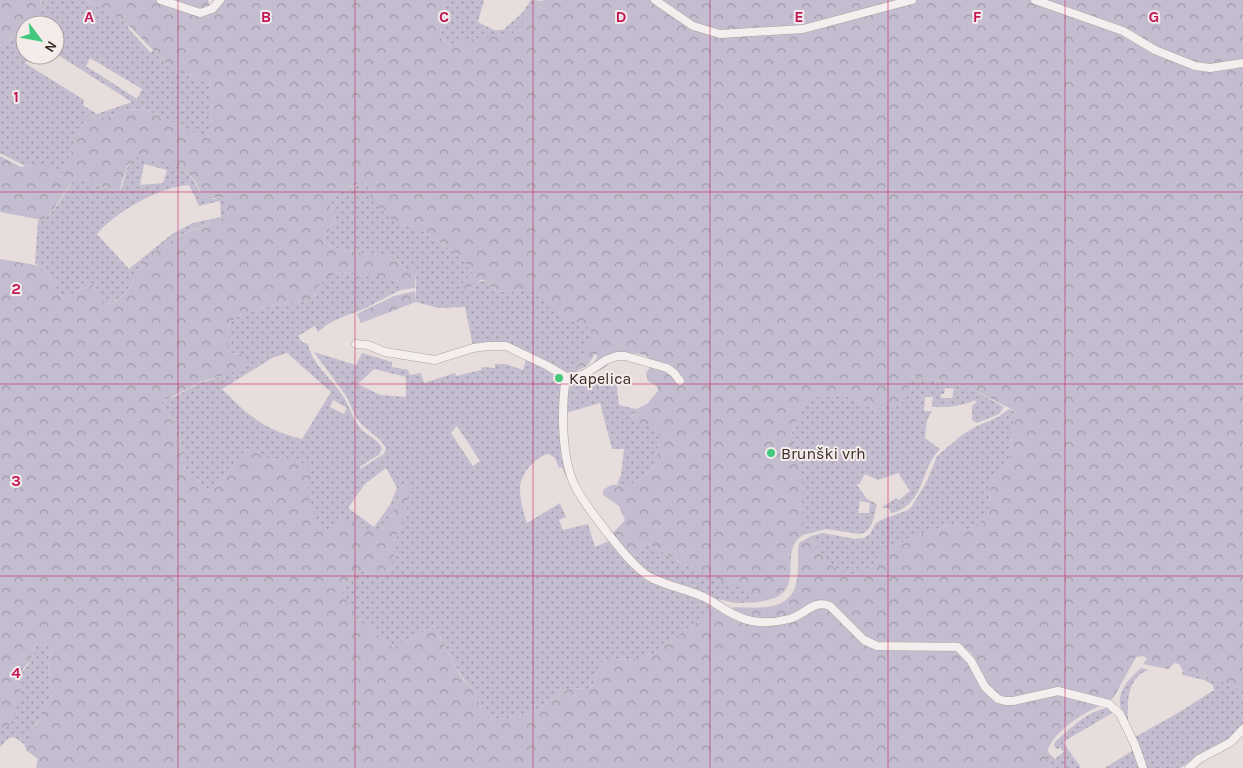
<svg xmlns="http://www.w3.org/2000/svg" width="1243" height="768" viewBox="0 0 1243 768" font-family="Karla,sans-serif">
<defs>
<pattern id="grass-dots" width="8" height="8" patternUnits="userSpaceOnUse" patternTransform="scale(1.25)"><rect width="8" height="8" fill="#c3bdcf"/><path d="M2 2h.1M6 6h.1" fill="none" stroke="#a09aa8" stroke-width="1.8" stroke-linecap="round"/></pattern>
<pattern id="forest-crowns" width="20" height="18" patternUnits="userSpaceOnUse" patternTransform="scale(1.25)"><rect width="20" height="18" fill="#c3bdcf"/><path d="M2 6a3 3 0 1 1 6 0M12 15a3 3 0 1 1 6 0" fill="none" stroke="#a09aa8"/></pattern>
</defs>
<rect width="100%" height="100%" fill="#e6dddc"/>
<g fill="url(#grass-dots)" fill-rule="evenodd">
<path d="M40,0H86L126,23L129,26L128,28L151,53L153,50L169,66L210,84C215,98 210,105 211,119C212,124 213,126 211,131L205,134H196L156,114L142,109L126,110L106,118L86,117L61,176L58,177L53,170L33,164L25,166L0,153V46L25,26V55H35L25,63L84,100L83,105L97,114L132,102L55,53V25H26L38,15L42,3ZM90,58L142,89L137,99L86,66Z"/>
<path d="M444,0H484L478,22L494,30H503L523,12L531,0L543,1L511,36L472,39L453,44L445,43L440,36Z"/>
<path d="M135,157C145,158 157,158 166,161C181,165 195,178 199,192L213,199L221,197L225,200L228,218C199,225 170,237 148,258C129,275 136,297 104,305L100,300L92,284L63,299L44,267L35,264L38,220C55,219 64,188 77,178L82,179L117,192H119C127,180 123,167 135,157ZM144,164L167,170L163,183L140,185ZM189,185L199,206L220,201L221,217L193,223L172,234L129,269L97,234C117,211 159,187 189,185Z"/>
<path d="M360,183H365L368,186L370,193L394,221L400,225L416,227L457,254L473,273L460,286L487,280L491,287L500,292L526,290L542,294L563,316L588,327L594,334L577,367L579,370L574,373H566L515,347L473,346L465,307L439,308L416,302V273L404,269L395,256C379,254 333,253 324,241L325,237L336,219L330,206C335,192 347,188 360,183Z"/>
<path d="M355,272L379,275L397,281L401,290C389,295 378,302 366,308C346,317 337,316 318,332L315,326L298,336L302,342L308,344C312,364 332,379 343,396C350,407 353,420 362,430C369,436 378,440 382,448L380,454L360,467V469L384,454L386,448L380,440L361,424L355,416L347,397L314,352L356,365L362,353L392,362V367L408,370L410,375L421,373L424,383L455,373L456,376L481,370L482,367L495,368V364H506L523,370L527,356L564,376L568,474L565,475L562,467L559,468L555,458L549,454C535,456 521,474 520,488C520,500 523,512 527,523L560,503L566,517L559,520L563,530L588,524L595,547L609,541L638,570L704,600L717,609L691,626L655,653L639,659L606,660L601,663L594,683L588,689L572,688L564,691L536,710L512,719L488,718C478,709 480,698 474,690C472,687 468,685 466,682C453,665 444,645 435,626L394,647L354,617L342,591L353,573L361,571L380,576L394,560V541L406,518L404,484L391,516L380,531H366L341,519L335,530C330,530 323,529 320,525C310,516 300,473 296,459L270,460L247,449L215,488H207L185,469L183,463L179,432L162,404L163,400L176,396L199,383L219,377L243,354L230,353L227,350C228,343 227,333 229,326C234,308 292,302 308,301L313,298L325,277L332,274ZM287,353L331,392L302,439C263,429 249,416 222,389L272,358ZM374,369L406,377V397L380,395L358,384ZM333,400L347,408L344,414L330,407ZM457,426L480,461L473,466L451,433ZM386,468L397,488L390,505L374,527L348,508L365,484Z"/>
<path d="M610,354C610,371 600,369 589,374L588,378L616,380L619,405L636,409L631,417L660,429L656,466L628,487L617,484L621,475L624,449H612L600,403L566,413L567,393L570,387L567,385C574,375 586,372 594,363H599Z"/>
<path d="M913,376L951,383L972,389L1004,407L999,414L977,423L972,420V406L976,402L975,400C963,407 946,407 932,407L933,397H925L924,411H932L927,420L925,438L940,449C920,468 925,506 891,513L889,508H881L896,498L899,500L910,491L898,473L878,480L865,474L860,483L857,485L867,499L877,504C874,515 873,532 860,534L826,529L803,535V490L790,438L804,404L809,398L843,395L877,410L891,404L907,380ZM945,388L954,389L952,398H941V394H944ZM860,501L870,503L869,513H858Z"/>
<path d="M1009,409L1015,411L1009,460C1006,466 1002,467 997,472C988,483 990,503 988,516L969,530C964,528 956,525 950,525C946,525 890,547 885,550C878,556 875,566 867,570C841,585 820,556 811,536L823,533L855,539L864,538L870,534L876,523L881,520L908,510L912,506L927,481L937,456L962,435L975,427L998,417Z"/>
<path d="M646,543L686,565L754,593L760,602L736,603L711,598L653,578L632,559Z"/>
<path d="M38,643H46L51,650C48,665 46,676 53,690L50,699L44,704L40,720L35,725L26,749L24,744L14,737L9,738L0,747V731L21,689C15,673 19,676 28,665C32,659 33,652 34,645Z"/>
<path d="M1141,668L1149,670C1128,676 1127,701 1128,719H1126C1112,698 1124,683 1141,668Z"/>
<path d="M1183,671L1212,678L1243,690V727L1230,740L1180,768H1144L1135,737L1178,713L1214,690L1213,685L1204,680L1182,675Z"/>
<path d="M1107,708L1114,712L1063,742L1081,768H1051L1047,758V751L1055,759L1064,752L1060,748L1057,749L1054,746L1055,742C1071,728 1086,712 1107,708Z"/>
<path d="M1135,749L1140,768H1105Z"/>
</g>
<g fill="url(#forest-crowns)">
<path d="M0,0H40L43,8L38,15L0,46Z"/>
<path d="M86,0H155L203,17L211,13L224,0H444L440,36L445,43L453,44L472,39L511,35L543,0H1243V690L1212,678L1183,671L1179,664L1175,663L1168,669L1143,664L1147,659L1144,656L1136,657L1114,697L1111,700H1104L1062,689L1007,699L996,694L987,684L971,653L956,642L884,645L873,642L860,635L831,602L823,600L813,602L793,616L772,620L753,619L732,610L734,607C759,608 793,612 797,579C799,567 797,555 799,543L811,536C820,556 841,585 867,570C875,566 878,556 885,550C890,547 946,525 950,525C956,525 964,528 969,530L988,516C990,503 988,483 997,472C1002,467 1006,466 1009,460L1015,411L972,389L951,383L913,376L907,381L908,396L901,404H891L877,410L843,395L809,398L804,404L790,438L801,464L803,490V535C779,551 802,580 779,596C774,599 766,600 760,602L754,593L722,581L686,565L646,543L632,559L611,535L625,520L619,506L603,495V491C610,483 618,484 628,487L656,466L660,429L630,420L636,409L647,404L658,391L657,386L648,381L646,373L651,366C651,362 650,358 646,356C642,353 616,352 611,354C605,357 601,362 594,363L598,355L595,354L587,366L579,370L577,367L593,334L588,327L563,316L541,294L526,290L500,292L491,287L487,280H481L464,292L460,286L473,273L457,254L416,227L399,225L393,221L372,200L368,186L365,183C351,183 335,193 330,206L336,219L325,237L324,241C333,253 379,254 395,256L404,269L416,272L415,288L401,290L397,281C374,274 348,268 325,277L313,298L308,301C292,302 234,308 229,326C227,334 229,342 227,350L230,353L243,354L246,359C238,376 214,376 198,383C186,389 176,396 163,400L162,404L179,432L183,463L185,469L207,488H215L247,448L270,460L296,458L308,467L311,477L306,493L320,525L330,530H335L341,519C350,518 360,525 366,531H380L391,516L404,484H409L406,518L394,541V560L388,572L380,576L361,571L353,573L342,591L354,617L394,647L435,626C444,645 453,665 465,682C468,685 472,687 474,690C480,698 478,709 488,718L512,719L536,710L564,691L572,688L589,689L594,683L601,663L606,660L639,659L655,653L691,626L717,609C734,623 766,630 787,623C800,618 812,605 826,607L869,646L955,648L968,662L973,673L985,690L1000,702L1060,694L1098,704L1099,706C1082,714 1051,733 1047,753C1046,759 1049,763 1051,768H36L38,759L27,751L26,749L32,730L40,720L44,704L50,699L53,690C46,676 48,665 51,650L46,644L38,643L34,645L31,660L18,675V679L21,689L15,716L9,726L0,731V259L41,266L44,267L63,299L92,284L100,300L105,305C136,297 129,275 148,258C171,236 199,227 228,217L225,200L221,197L206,199C199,193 199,186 193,179C180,161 156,160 135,157L127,166L119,192H117L82,179L77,178C62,190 58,210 42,220L0,212V156L21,167L33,164L44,165L53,170L58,177L61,176L86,117L106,118L126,110L142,109L156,114L196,134H205L211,131C213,126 212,124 211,118C210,105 215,98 210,84L169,66L126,23Z"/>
<path d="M175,0H208L210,8H197Z"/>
<path d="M415,291L416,302L361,323L357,314L394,296Z"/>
</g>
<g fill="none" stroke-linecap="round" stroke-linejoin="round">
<defs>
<g id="minor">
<path d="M161,0L200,13L212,9L220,0"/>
<path d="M655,0L693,26L720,34L803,29L912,0"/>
<path d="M1035,0L1123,31L1155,50L1195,66L1210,68L1243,63"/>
<path d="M356,344L368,345L385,352L435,360L473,348L488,346H506L548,366L566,377"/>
<path d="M566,377C561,408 561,460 576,488C585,505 598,520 609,535C621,549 632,565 648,576C667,587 689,589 708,599C722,607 735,618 752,621C763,623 778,622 789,619C805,615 813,599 830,606L864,640L877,646L958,647L971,661L985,687L998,699L1005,701H1013L1058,691L1109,704L1120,714L1135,745L1143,768"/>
<path d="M566,377L583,375L606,360L617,356H625L667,368L674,373L680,381"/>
<path d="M1189,768L1199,759L1231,742L1243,729"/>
</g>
</defs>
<use href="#minor" stroke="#afa4a2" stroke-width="9"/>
<use href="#minor" stroke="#f4efee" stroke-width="8"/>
</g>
<path fill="none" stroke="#c2185b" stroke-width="1" stroke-opacity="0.55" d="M178,0V768M355,0V768M533,0V768M710,0V768M888,0V768M1065,0V768M0,192H1243M0,384H1243M0,576H1243"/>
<g fill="#42c97b" stroke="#f4eceb" stroke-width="2">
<circle cx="559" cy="378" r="5"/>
<circle cx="771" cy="453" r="5"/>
</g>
<g text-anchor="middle" stroke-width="4" stroke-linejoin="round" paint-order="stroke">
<g font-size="16" fill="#3b2a26" stroke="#f4eceb" text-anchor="start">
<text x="569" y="384">Kapelica</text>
<text x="781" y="459">Brunški vrh</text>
</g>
</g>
<g font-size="16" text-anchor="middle" font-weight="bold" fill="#c2185b" stroke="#f4eceb" stroke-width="4" stroke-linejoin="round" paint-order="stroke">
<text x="89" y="22">A</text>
<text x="266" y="22">B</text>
<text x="444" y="22">C</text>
<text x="621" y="22">D</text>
<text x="799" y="22">E</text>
<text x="977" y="22">F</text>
<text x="1154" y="22">G</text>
<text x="16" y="102">1</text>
<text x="16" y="294">2</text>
<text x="16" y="486">3</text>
<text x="16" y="678">4</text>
</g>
<g transform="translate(40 40) rotate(122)"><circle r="24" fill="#f4eceb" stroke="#aa9e9c"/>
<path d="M0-4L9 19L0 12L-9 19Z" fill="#42c97b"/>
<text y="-8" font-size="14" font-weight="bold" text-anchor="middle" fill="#3b2a26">N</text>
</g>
</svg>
